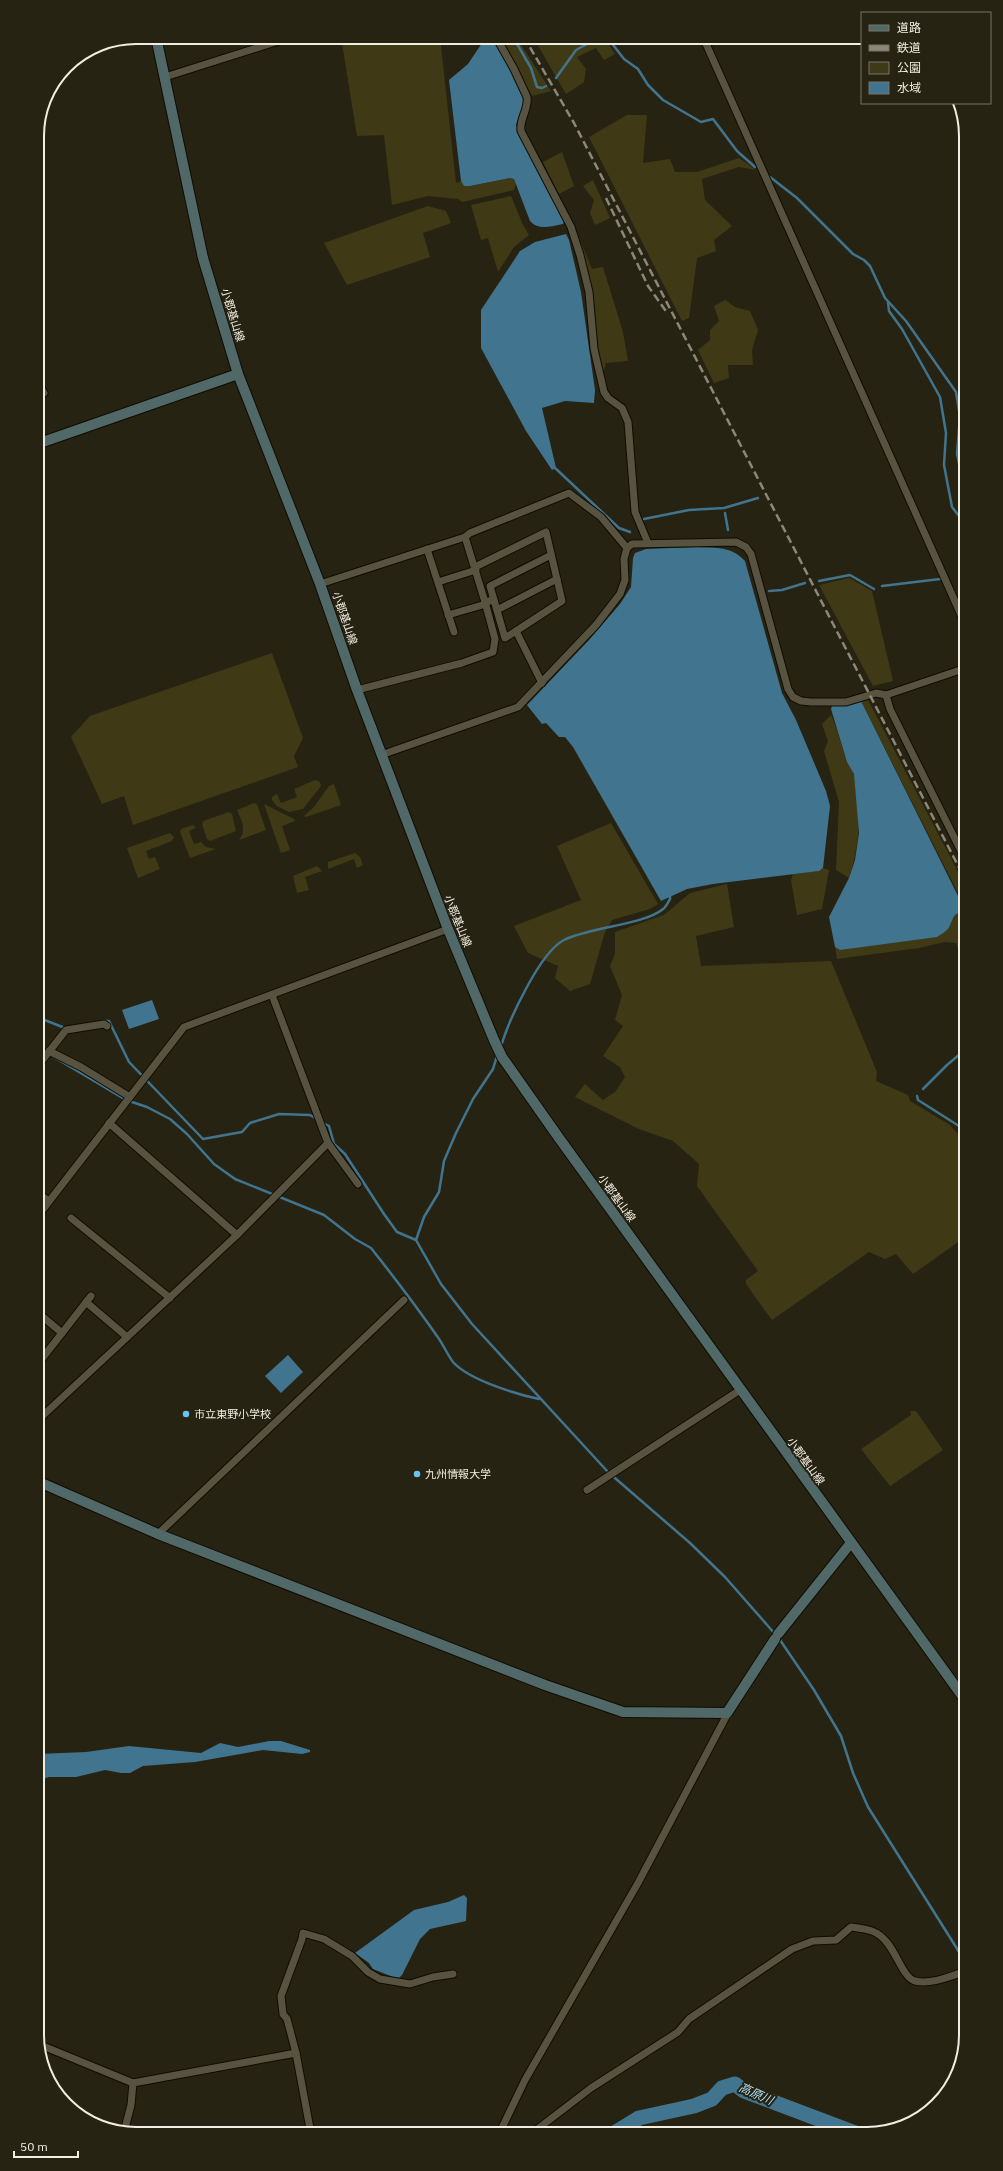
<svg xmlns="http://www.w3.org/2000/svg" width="1003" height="2171" viewBox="0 0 1003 2171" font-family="'IBM Plex Sans','Noto Sans JP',sans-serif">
<rect width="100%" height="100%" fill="#272312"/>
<g fill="#403915">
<path d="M341,37H440L456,183L461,181L464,186H470L510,178L514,179L516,184L514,190L462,202L458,199L428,196L392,205L384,135L357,136Z"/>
<path d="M499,37H516L551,91L532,96Z"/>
<path d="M533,37H604L615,54L604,60L596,48L577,57L586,69L584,82L566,94Z"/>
<path d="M627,115H647L643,163L670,159L675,172H697L739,158L756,170L739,167L702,179L705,200L732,226L714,240L716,251L697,258L689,318L682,321L589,137Z"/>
<path d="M562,152L574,186L559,194L543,162Z"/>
<path d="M593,180L610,218L595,225L590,213L594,200L583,186Z"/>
<path d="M511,196L523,225L529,235L514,247L498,272L488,238L481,240L471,205Z"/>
<path d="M428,206L446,211L451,223L423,233L430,257L347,285L324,243Z"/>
<path d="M578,235L592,269L603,267L623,332L628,361L606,363L603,373L597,348L592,292Z"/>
<path d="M725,300L735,307L750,311L758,330L752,350L753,365H728L729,378L714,383L698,350L710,340V330L719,321L714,306Z"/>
<path d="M849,578L872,591L893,681L873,686L819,585Z"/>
<path d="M272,653L303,738L294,756L298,767L133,825L124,796L102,804L71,737L90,716Z"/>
<path d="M868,700L966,887V909L861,701Z"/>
<path d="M831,715C838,730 841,746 847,761C849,766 853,770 854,775C862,809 860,845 849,878L836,870L839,802L824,751L828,741L822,724Z"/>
<path d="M315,780L320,782L321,786L303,809L289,812L277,806L272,800V797L277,794L281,803L297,797L294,789Z"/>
<path d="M334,784L341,805L306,817L304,816L314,807L329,786Z"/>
<path d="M254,803L257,804L266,830L239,840C247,829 242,822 237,810Z"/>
<path d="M264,804L294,819L295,821L282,826L290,850L281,853Z"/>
<path d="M229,812L232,814L236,831L210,841L207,839L202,824L203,821Z"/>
<path d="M611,823L658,904L650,909L612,920L605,932L590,984L570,991L555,978L558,966L528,953L514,926L581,900L557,846Z"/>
<path d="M193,825L196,828L189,831L194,844L201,842L206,847L216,849L190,858L180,832L181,829Z"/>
<path d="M170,833L174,837L172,841L146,851L149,859L155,857L160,869L138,878L127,848Z"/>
<path d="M355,853L360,857L363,865L357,868L354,859L328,869V862Z"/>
<path d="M317,866L322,871L305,877L309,890L297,893L293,876Z"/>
<path d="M823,868L829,870L822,909L797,915L791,880L793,874L818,871Z"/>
<path d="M727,884L734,927L696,936L701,966L831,961L877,1072L876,1081L908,1095L910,1101L950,1125L966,1143V1235L961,1240L913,1274L896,1254L885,1259L869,1252L772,1320L746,1284V1280L758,1271L697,1186L699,1164L673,1141L639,1129L575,1097L585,1084L603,1100L615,1092L625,1077L620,1067L603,1056L623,1026L615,1020L622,995L610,966L615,954V932L664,915L690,893Z"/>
<path d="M959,912H966V971L956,943L945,942L919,948L837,959L835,947L840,950L948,928L951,919Z"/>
<path d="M910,1411H916L943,1450L890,1486L861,1449L911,1415Z"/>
</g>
<g fill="#41748e">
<path d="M486,37H492L514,72L525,100L516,125L564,221L563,224C551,226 539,231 530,221L514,179L510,178L470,186H464L461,181L449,80L468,64Z"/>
<path d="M566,234L569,240L581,292L595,390L594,403L565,401L542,408L556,468L552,470L526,431L481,348V310L520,251L535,242Z"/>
<path d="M697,547C715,548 732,546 745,561L782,693L796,720L826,791L830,806L823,868L819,871L713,884L687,889L661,901L573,747L565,737H559L546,723L542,724L527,705L589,640L620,604L631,587L633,558L635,553L646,549Z"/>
<path d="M861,701L966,912C951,912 954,920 948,929C945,932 940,935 937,937L840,950L835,947L829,917L849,878L855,860L859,833L854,774L847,762L831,709L832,706L847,705Z"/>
<path d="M152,1000L159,1019L129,1029L122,1010Z"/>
<path d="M288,1355L303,1372L281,1393L265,1376Z"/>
<path d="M269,1741H281L310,1750V1752L302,1754L263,1750L195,1762L143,1766L130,1773H121L105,1770L76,1777H49L37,1781V1754L86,1752L129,1746L201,1753L220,1743L238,1747Z"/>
<path d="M464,1895L467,1898L466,1921L430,1929L420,1939L402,1975L398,1979L373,1969L369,1963L355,1953L414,1910L448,1902Z"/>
</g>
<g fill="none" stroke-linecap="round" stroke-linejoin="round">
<g stroke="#41748e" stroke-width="2.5">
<path d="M513,37L531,68L537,87L542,88L546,86"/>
<path d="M607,37L624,59L638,69L648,85L663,100L701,122L713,119L737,151L755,167"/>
<path d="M556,78L576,50L600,37"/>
<path d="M770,177L797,198L853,254L864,260L870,266L885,298L906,321L956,392L960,416L957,454L960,468L966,481"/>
<path d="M888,302L889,311L902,329L940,397L946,433L944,465L952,507L966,525"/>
<path d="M554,467L619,528L630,532"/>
<path d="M725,513L728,530"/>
<path d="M644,519L689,510L724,508L758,498"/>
<path d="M819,581L850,575L874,589"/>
<path d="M882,586L940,579"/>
<path d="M769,591L782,590L805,583"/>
<path d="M962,910L966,921"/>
<path d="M37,1017L65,1028"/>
<path d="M103,1021H109L129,1062L203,1139L242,1132L250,1123L279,1114L310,1115L317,1119"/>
<path d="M501,1046C509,1020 540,952 564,940C590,927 644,925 663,909C666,907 668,902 670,899V895"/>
<path d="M37,1047L126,1100L147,1107L170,1119L187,1134L214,1164L235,1179L324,1215L355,1239L371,1248C394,1277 416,1306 437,1336C443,1344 447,1354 453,1362C469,1380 516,1394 539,1399"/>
<path d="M923,1089L947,1065L966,1049"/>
<path d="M917,1096L918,1100L959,1126L966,1137"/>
<path d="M323,1123L329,1126L334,1144L345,1154L384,1214L397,1232L416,1240L441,1284L472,1324L608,1472L690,1543L725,1577L775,1634"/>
<path d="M416,1240L424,1217L439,1192L444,1161L456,1133L473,1099L493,1069L497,1056"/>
<path d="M778,1637L814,1690L841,1736L853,1773L868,1807L966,1963"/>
</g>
<path stroke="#41748e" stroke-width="15" d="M613,2134L639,2118L694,2106L712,2099L722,2088L735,2084L744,2091L858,2134"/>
<defs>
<g id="street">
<path d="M496,37L514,69L527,97C529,109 519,119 521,131L571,227L580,255L589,292L594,349L604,392L608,398L622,408L628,422L635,512L648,543"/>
<path d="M703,37L966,626"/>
<path d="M165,77L291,37"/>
<path d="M37,397L44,393L37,381"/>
<path d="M465,537L485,602L494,600L505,638L516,631L542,683"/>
<path d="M427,549L454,632"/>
<path d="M475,567L546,532L562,601L516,631"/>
<path d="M438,582L476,570"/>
<path d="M320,584L465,537L470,533L569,493L601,517L627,548"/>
<path d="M494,600L490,586L551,555"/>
<path d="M497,610L557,579"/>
<path d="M448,615L486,604"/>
<path d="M357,690L462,663L493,652L495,639L485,602"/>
<path d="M886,695L890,709L966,861"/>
<path d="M381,755L518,707L596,625L620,594L625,580L624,559L627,548L632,544L736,542L746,547L751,554L788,689L793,697L801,701L811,702H846L876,693L886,695L966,668"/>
<path d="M272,995L328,1143L358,1184"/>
<path d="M49,1051L81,1067L130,1097"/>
<path d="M37,1067L66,1030L104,1024L107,1026"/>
<path d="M109,1123L237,1235"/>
<path d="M37,1193L49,1201"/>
<path d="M37,1217L184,1027L448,929"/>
<path d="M71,1218L170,1298"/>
<path d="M86,1302L127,1337"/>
<path d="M37,1312L62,1333"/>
<path d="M37,1365L91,1296"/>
<path d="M37,1421L237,1235L328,1143"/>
<path d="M587,1490L740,1390"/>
<path d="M158,1534L404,1300"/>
<path d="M38,2044L133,2083L296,2053"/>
<path d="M124,2132L131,2105L133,2083"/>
<path d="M311,2134L296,2053L287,2019L283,2014L281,1996L302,1939L303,1933L324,1939L352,1956L368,1972L380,1979L410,1984L433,1977L453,1974"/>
<path d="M499,2134L525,2080L638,1883L729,1711"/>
<path d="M531,2134L591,2088L678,2032L689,2019L792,1949L813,1941L836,1940L851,1927C858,1928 866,1929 872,1931C895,1939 900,1977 915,1981C931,1985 951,1976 966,1971"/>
</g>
<g id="secondary">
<path d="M156,37L203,258L238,374L320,584L357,690L448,929L494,1040L502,1057L559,1138L966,1701"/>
<path d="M37,444L238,374"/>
<path d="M37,1481L158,1534L545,1685L623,1712L727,1713L775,1639"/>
<path d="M778,1634L850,1544"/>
</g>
</defs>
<use href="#street" stroke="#100c01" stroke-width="9"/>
<use href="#secondary" stroke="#100c01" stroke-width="12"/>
<use href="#street" stroke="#575340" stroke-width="7"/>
<use href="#secondary" stroke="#516868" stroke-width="10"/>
<g stroke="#8b887a" stroke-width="2.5" stroke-dasharray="8 4" stroke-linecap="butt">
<path d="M524,37L574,123L966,881"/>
<path d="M606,198L648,286L668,314"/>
</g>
</g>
<g fill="#69c3f1" stroke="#272312" stroke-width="1.5">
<circle cx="186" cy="1414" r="4"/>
<circle cx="417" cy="1474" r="4"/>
</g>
<g text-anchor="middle" stroke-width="4" stroke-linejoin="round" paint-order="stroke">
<g font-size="11" fill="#f0eee3" stroke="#272312">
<text transform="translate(233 315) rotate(73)" y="4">小郡基山線</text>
<text transform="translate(345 618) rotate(71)" y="4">小郡基山線</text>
<text transform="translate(458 921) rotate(68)" y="4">小郡基山線</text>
<text transform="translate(617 1198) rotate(54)" y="4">小郡基山線</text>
<text transform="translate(806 1461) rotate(54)" y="4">小郡基山線</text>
</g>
<g font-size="11" fill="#f0eee3" stroke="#272312" text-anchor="start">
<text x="194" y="1418">市立東野小学校</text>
<text x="425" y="1478">九州情報大学</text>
</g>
<g font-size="12" font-style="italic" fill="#b1dff8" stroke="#272312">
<text transform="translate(756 2094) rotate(24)" y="4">高原川</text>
</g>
</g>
<path d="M0 0H1003V2171H0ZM136 44H867A92 92 0 0 1 959 136V2035A92 92 0 0 1 867 2127H136A92 92 0 0 1 44 2035V136A92 92 0 0 1 136 44Z" fill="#272312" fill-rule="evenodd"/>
<path fill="none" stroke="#f0eee3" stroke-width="2" d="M136 44H867A92 92 0 0 1 959 136V2035A92 92 0 0 1 867 2127H136A92 92 0 0 1 44 2035V136A92 92 0 0 1 136 44Z"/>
<rect x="861" y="12" width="130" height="92" fill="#272312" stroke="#777466"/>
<rect x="869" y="25" width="20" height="6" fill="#516868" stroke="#777466"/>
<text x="897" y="32" font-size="12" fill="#f0eee3">道路</text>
<rect x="869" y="45" width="20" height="6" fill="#8b887a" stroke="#777466"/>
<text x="897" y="52" font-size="12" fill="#f0eee3">鉄道</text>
<rect x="869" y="62" width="20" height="12" fill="#403915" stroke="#777466"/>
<text x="897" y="72" font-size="12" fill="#f0eee3">公園</text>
<rect x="869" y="82" width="20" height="12" fill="#41748e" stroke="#777466"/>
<text x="897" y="92" font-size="12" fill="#f0eee3">水域</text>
<path d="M14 2151v6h64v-6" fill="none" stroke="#f0eee3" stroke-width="2"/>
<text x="20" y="2151" font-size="12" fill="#f0eee3" stroke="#272312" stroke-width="3" paint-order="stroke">50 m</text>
</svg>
